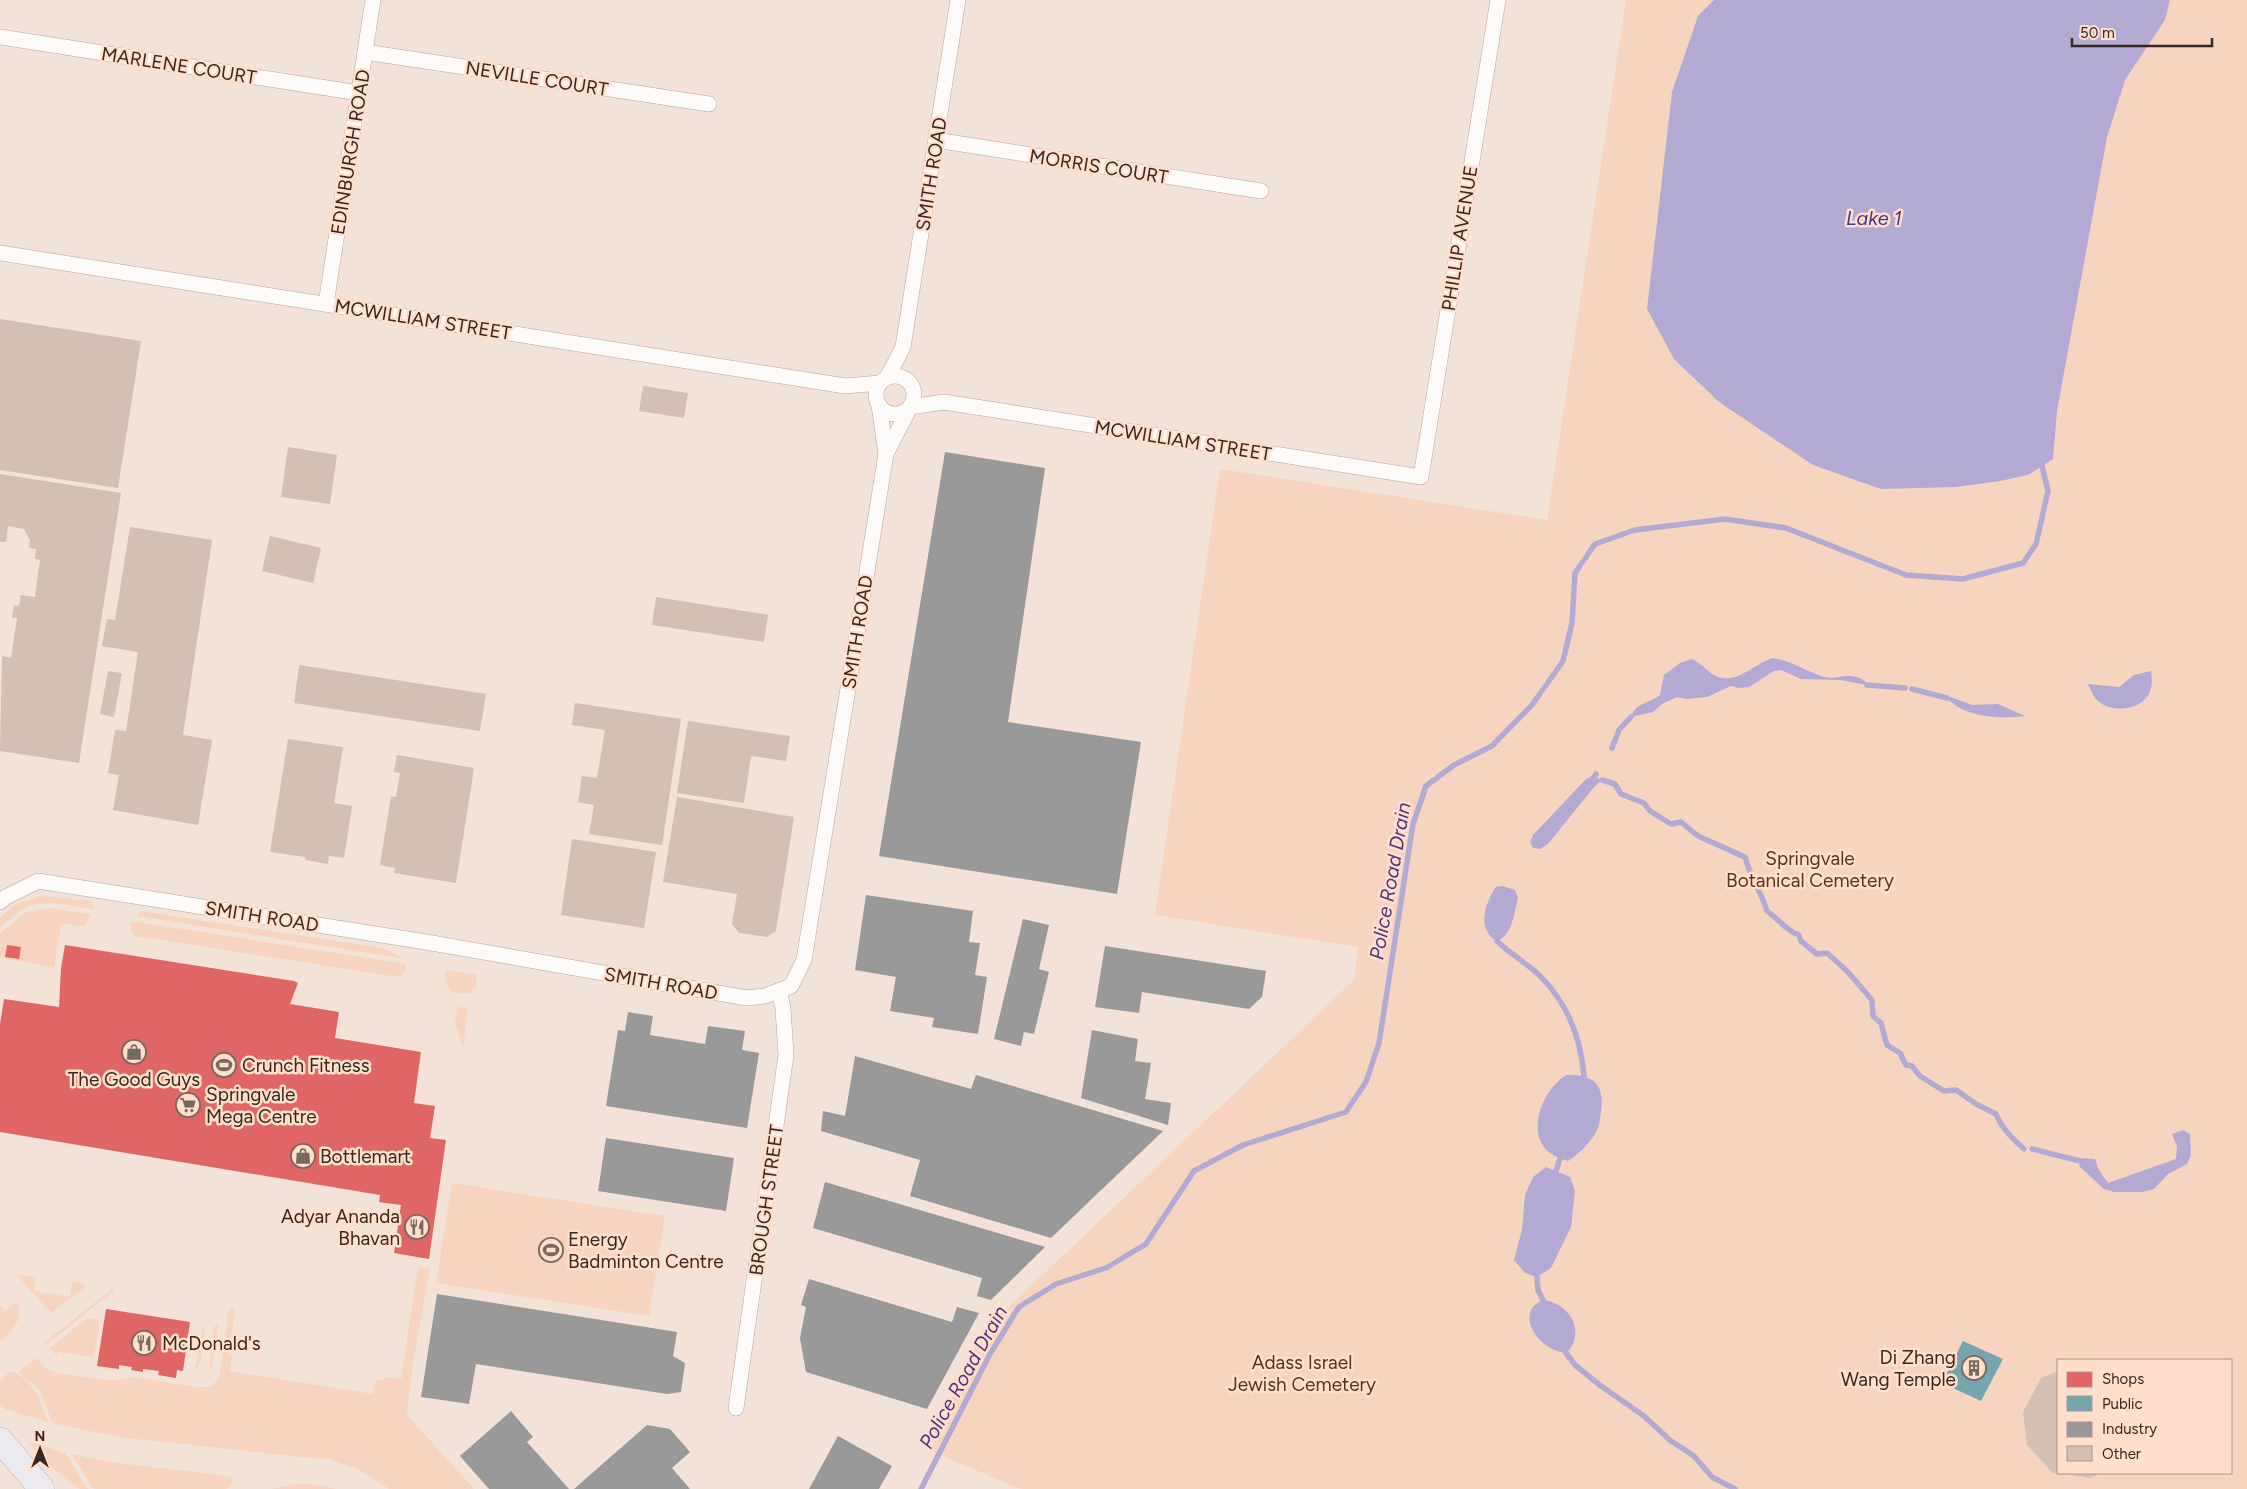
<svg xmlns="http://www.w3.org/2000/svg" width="2247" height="1489" viewBox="0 0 2247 1489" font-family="Figtree,sans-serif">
<rect width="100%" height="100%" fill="#f3e2d7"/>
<g fill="#f7d4c0" fill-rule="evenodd">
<path d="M1626,0H2247V1489H1021L930,1451L980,1334L1354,980L1358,947L1155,915L1220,469L1547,520ZM2058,1360H2231V1473H2058Z"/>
<path d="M43,896L90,901L95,909C72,906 42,897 21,910C14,915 7,922 0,928V918L16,904Z"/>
<path d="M48,908L90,914L87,923L84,926L61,924L54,967L0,958V934L24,913Z"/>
<path d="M140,911L383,948L405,959L137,916Z"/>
<path d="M131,921L406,964V968L402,975L392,976L135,936L131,930Z"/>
<path d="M446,970L478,975L476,976L477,985L470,994L454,992L452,994L445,979Z"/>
<path d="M458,1007L468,1008L463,1048L455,1022Z"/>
<path d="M452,1183L665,1216L649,1316L436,1283Z"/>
<path d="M418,1267L430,1269L414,1357L407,1415L474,1489H389L360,1470L330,1460L118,1437L52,1423L41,1391L18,1372L37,1358L47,1369L58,1373L112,1381L134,1377L195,1387H211L219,1378L228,1321L227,1313L231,1307L235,1312L228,1355L232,1356L230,1371L373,1394L376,1379L384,1380L385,1377L401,1379Z"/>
<path d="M16,1274L36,1277L34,1291L70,1297L72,1282L84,1284L85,1287L51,1313Z"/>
<path d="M112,1289L115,1290L46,1345L44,1343Z"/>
<path d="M16,1302C26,1314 12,1334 0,1341V1306L5,1311Z"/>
<path d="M87,1318L100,1320L94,1357L58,1352L57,1355L49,1349Z"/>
<path d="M217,1325L218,1327L212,1367L209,1372L214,1327Z"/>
<path d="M203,1329H205L201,1360L197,1370L195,1369Z"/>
<path d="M10,1371C33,1378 41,1402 48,1422L5,1409L0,1405V1382Z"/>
<path d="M28,1441L65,1453L88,1489H80L44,1461Z"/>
<path d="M71,1454C123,1467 178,1468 231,1477L233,1482L227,1489H94Z"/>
<path d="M295,1484L320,1485L336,1489H271Z"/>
</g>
<g fill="#b3aad4">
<path d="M1714,0H2170L2165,20L2125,80L2107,137L2057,411L2053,459L2028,475L2000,481L1956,487L1881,489L1813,465L1719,402L1674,359L1647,309L1672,92L1698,16Z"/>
<path d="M1773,658C1791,661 1804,670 1821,676C1837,682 1849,669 1866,682L1867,685L1840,680L1801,679L1781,670L1774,671L1749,687L1738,688L1731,686L1707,697L1687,699L1677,697L1662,704L1653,712L1631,717C1636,702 1650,703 1660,695L1664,675L1680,663L1692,659C1703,664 1709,674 1718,677C1738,684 1755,663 1773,658Z"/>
<path d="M2151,671C2152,680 2153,689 2147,697C2135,712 2107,713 2095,698C2092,694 2090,688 2088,684L2119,687L2134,675Z"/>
<path d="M1951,697L1972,705L1998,704L2025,716C1999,719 1965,718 1947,698Z"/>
<path d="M1592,776L1602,780L1594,787L1548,844L1540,849L1533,848L1530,842L1533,835L1585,780Z"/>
<path d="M1503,886L1515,890L1518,898C1514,912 1513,935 1497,941C1476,930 1485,903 1496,887Z"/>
<path d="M1566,1075C1593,1074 1605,1084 1601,1111C1600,1117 1600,1125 1597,1130C1591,1142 1579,1154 1568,1161C1562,1159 1555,1157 1550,1153C1524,1132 1544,1089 1566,1075Z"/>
<path d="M2183,1130L2190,1134L2191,1155L2187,1164L2168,1174L2154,1189L2143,1192H2114L2104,1189L2079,1166L2082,1158L2095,1159L2099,1170L2108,1183L2176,1159L2177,1146L2172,1134Z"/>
<path d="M1546,1167L1570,1177L1575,1191L1571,1227L1551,1268L1537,1277L1525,1273L1514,1260L1522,1230L1525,1195L1533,1177Z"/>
<path d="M1543,1300C1570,1303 1587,1333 1566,1353C1538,1351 1513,1312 1543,1300Z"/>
</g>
<g fill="#e06666">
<path d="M7,945L21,947L19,959L5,957Z"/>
<path d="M65,945L294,981L298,983L290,1004L339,1012L335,1038L421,1052L414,1103L435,1106L430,1138L446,1140L429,1259L394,1253L401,1205L379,1202L380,1195L0,1132V1024L4,999L59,1007L61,968Z"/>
<path d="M106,1309L190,1322L183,1371L177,1370L176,1378L158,1375L159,1371L143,1369V1372L131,1370L132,1367L119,1365V1369L97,1366Z"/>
</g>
<path fill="#76a5af" d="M1963,1341L2003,1359L1981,1401L1942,1383Z"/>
<g fill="#999">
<path d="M945,452L1045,468L1008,722L1141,742L1117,894L879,856Z"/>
<path d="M866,895L973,911L969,942L980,943L975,975L987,977L978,1034L932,1027L934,1018L890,1011L896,977L855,970Z"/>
<path d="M1023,919L1049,925L1039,969L1049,972L1034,1034L1024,1032L1021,1046L994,1039Z"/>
<path d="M1105,946L1266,971L1262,997L1249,1009L1142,992L1139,1013L1095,1007Z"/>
<path d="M628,1012L653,1016L650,1035L705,1044L708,1026L745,1031L742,1050L759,1053L747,1128L606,1106L618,1030L625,1031Z"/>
<path d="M1092,1030L1138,1039L1135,1061L1151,1063L1145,1099L1171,1103L1168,1125L1081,1098Z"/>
<path d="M855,1056L971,1089L976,1075L1163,1131L1051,1238L910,1196L920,1160L821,1131L823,1111L845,1116Z"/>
<path d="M606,1138L734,1158L726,1211L598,1191Z"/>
<path d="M825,1182L1045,1247L991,1300L977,1296L982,1278L813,1228Z"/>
<path d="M809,1279L952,1322L957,1307L979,1313L927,1409L806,1372L800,1338L806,1307L801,1305Z"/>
<path d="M437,1294L677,1332L673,1356L685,1363L681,1392L667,1394L476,1364L469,1404L421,1397Z"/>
<path d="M511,1411L533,1437L527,1442L569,1489H489L460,1456Z"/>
<path d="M647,1425L670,1429L690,1452L672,1468L690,1489H574Z"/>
<path d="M838,1436L892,1466L879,1489H809Z"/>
</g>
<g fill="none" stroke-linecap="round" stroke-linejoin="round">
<g stroke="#b3aad4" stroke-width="5.5">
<path d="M1867,685L1905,688"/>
<path d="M1912,689L1947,698"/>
<path d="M1612,748L1619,730L1631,717"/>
<path d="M1594,777L1596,774"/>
<path d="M1602,780L1615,784L1621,794L1644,803L1650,811L1671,824L1681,822L1698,836L1745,857C1750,876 1761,892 1767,911C1779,919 1785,930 1799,935L1801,941L1817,954L1827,953L1847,971L1872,1000L1873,1016L1881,1023L1887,1045L1900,1053L1906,1065L1912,1066L1920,1076L1944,1091L1956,1090L1976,1104L1996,1114C2002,1129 2012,1139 2024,1149"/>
<path d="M1497,941C1511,955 1529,964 1542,978C1569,1006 1581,1039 1584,1076"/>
<path d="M2032,1149L2080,1161"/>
<path d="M1556,1171L1560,1158"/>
<path d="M1537,1277L1538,1290L1543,1300"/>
<path d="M1566,1353L1575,1365L1601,1386L1644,1416L1671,1441L1694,1456L1712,1477L1735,1489"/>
<path d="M921,1489L990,1354L1019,1307L1056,1284L1106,1268L1146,1244L1194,1171L1243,1145L1346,1112L1366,1082L1379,1043L1413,824L1426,786L1454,765L1492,746L1532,705L1563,661L1572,623L1575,573L1595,544L1635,530L1725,519L1786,528L1906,575L1963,579L2023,563L2036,544L2048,491L2042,466"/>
</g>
</g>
<g fill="#d3bfb3">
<path d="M0,319L141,341L118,488L0,470Z"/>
<path d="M643,386L688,393L684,418L639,411Z"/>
<path d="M288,447L337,455L330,504L281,497Z"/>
<path d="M0,474L121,493L79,763L0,751L2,656L11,658L17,618H12L14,605L19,606L21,595L35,597L40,560L35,559L36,549L29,548L30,540L24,529L8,526L6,542H0Z"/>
<path d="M130,527L212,540L183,735L212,740L198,825L113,810L119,775L108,773L115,730L126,731L138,652L102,646L107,619L115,620Z"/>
<path d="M270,536L321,548L313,583L262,571Z"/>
<path d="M656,597L768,615L764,642L652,625Z"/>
<path d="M299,665L486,694L480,731L294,703Z"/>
<path d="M108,671L122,673L114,717L100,714Z"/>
<path d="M575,703L681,719L662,845L589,834L594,805L578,802L582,776L597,778L605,730L572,725Z"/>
<path d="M688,721L790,736L786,761L751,756L744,803L677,793Z"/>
<path d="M288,739L343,747L334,803L352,806L344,858L329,856L328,864L305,860L306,857L270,852Z"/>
<path d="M397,755L474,768L456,883L394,873L395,868L380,865L391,796L396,797L400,773L394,772Z"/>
<path d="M677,797L794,817L776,931L767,937L739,933L732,924L737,894L663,882Z"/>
<path d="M572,839L656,852L644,928L561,915Z"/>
<path d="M2058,1371V1474L2053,1473L2027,1445L2023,1412L2041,1378Z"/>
<path d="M2060,1473H2102L2090,1478Z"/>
</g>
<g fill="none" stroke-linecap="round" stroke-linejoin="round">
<defs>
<g id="minor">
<path d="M0,37L359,93"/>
<path d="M365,52L709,104"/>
<path d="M936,140L1261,191"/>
<path d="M0,253L845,386L880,383"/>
<path d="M326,304L373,0"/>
<circle cx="895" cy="395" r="19"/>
<path d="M888,376L903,347L958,0"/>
<path d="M910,407L944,402L1421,477L1498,0"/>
<path d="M886,454L909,409"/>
<path d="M0,902L6,897L38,881L426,942L747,998L765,996L791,986L804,960L886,454L879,405"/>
<path d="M736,1408L786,1055L783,1008L779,991"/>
</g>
<path id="trunk" d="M0,1440L42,1489"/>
</defs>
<use href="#minor" stroke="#b2a59d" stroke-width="16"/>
<use href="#trunk" stroke="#bab1b5" stroke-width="26"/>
<use href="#minor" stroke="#fdfbf9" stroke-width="15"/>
<use href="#trunk" stroke="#eceaee" stroke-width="25"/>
</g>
<defs>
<symbol id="shop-ring" viewBox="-11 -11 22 22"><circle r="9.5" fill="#ffdecb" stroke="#776961" stroke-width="1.5"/><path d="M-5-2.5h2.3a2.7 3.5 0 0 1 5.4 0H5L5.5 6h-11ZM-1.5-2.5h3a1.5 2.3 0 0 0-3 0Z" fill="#776961"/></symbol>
<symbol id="stadium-ring" viewBox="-11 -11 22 22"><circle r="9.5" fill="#ffdecb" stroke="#776961" stroke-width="1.5"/><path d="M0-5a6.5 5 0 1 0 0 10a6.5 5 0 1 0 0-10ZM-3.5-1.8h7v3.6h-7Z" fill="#776961"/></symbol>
<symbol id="supermarket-ring" viewBox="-11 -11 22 22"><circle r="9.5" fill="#ffdecb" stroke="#776961" stroke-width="1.5"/><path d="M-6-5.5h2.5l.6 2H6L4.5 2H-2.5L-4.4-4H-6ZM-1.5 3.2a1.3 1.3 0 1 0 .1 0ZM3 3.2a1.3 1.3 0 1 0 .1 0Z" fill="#776961"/></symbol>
<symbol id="restaurant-ring" viewBox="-11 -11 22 22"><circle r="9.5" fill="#ffdecb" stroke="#776961" stroke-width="1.5"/><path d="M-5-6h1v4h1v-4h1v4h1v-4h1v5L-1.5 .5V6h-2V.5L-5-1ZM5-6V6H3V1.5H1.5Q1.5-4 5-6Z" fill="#776961"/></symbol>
<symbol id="building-ring" viewBox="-11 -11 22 22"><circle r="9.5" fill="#ffdecb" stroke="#776961" stroke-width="1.5"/><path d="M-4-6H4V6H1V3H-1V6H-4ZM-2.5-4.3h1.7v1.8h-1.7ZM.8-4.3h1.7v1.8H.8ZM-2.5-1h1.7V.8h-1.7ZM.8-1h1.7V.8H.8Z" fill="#776961"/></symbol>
</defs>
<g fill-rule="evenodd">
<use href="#shop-ring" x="120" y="1038" width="28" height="28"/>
<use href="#stadium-ring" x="210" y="1051" width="28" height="28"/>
<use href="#supermarket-ring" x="174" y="1091" width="28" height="28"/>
<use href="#shop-ring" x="289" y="1142" width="28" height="28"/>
<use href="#restaurant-ring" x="403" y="1213" width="28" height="28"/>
<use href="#stadium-ring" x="537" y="1236" width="28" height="28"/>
<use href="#restaurant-ring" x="130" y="1329" width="28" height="28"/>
<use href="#building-ring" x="1960" y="1354" width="28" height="28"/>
</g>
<g text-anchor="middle" stroke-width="5" stroke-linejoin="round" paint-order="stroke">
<g font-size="19" fill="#342821" stroke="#ffdecb">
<text transform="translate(179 65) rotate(9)" y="7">MARLENE COURT</text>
<text transform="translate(537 78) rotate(9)" y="7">NEVILLE COURT</text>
<text transform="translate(350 152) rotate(-81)" y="7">EDINBURGH ROAD</text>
<text transform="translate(1099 166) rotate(9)" y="7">MORRIS COURT</text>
<text transform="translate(931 174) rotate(-81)" y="7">SMITH ROAD</text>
<text transform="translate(1459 238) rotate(-81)" y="7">PHILLIP AVENUE</text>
<text transform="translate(423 319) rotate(9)" y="7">MCWILLIAM STREET</text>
<text transform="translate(1183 440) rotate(9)" y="7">MCWILLIAM STREET</text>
<text transform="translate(857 632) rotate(-81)" y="7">SMITH ROAD</text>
<text transform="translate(262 916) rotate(9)" y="7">SMITH ROAD</text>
<text transform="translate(661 983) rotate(10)" y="7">SMITH ROAD</text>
<text transform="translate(766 1200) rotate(-82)" y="7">BROUGH STREET</text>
</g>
<g font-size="19" fill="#5c3216" stroke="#ffdecb">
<text x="1810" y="865">Springvale<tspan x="1810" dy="22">Botanical Cemetery</tspan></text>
<text x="1302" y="1369">Adass Israel<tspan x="1302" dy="22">Jewish Cemetery</tspan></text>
</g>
<g font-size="19" fill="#342821" stroke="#ffdecb" text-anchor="start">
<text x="242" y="1072">Crunch Fitness</text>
<text x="134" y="1086" text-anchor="middle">The Good Guys</text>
<text x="206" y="1101">Springvale<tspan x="206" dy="22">Mega Centre</tspan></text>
<text x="320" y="1163">Bottlemart</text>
<text x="400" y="1223" text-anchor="end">Adyar Ananda<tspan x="400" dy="22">Bhavan</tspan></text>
<text x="568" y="1246">Energy<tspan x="568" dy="22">Badminton Centre</tspan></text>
<text x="162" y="1350">McDonald's</text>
<text x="1956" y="1364" text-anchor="end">Di Zhang<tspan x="1956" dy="22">Wang Temple</tspan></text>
</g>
<g font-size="20" font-style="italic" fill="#453783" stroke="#ffdecb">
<text x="1874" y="225">Lake 1</text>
<text transform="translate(1390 881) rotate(-80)" y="7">Police Road Drain</text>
<text transform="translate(963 1377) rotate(-61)" y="7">Police Road Drain</text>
</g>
</g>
<rect x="2057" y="1359" width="175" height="115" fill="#ffdecb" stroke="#ae9587"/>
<rect x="2067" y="1372" width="25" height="15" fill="#e06666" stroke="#ae9587"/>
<text x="2102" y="1384" font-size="15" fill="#342821">Shops</text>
<rect x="2067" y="1396" width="25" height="15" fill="#76a5af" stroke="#ae9587"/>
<text x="2102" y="1409" font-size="15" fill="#342821">Public</text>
<rect x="2067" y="1422" width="25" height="15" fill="#999999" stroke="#ae9587"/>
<text x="2102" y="1434" font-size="15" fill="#342821">Industry</text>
<rect x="2067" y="1446" width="25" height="15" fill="#d3bfb3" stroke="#ae9587"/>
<text x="2102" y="1459" font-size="15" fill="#342821">Other</text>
<g transform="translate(40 1449)" stroke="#ffdecb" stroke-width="4" paint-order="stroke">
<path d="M0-4L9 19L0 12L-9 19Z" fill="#342821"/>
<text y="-8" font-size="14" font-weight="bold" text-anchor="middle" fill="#342821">N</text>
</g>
<path d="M2072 38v8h140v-8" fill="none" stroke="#342821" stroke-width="2.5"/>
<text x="2080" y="38" font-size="15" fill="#342821" stroke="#ffdecb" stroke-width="4" paint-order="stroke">50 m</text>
</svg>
